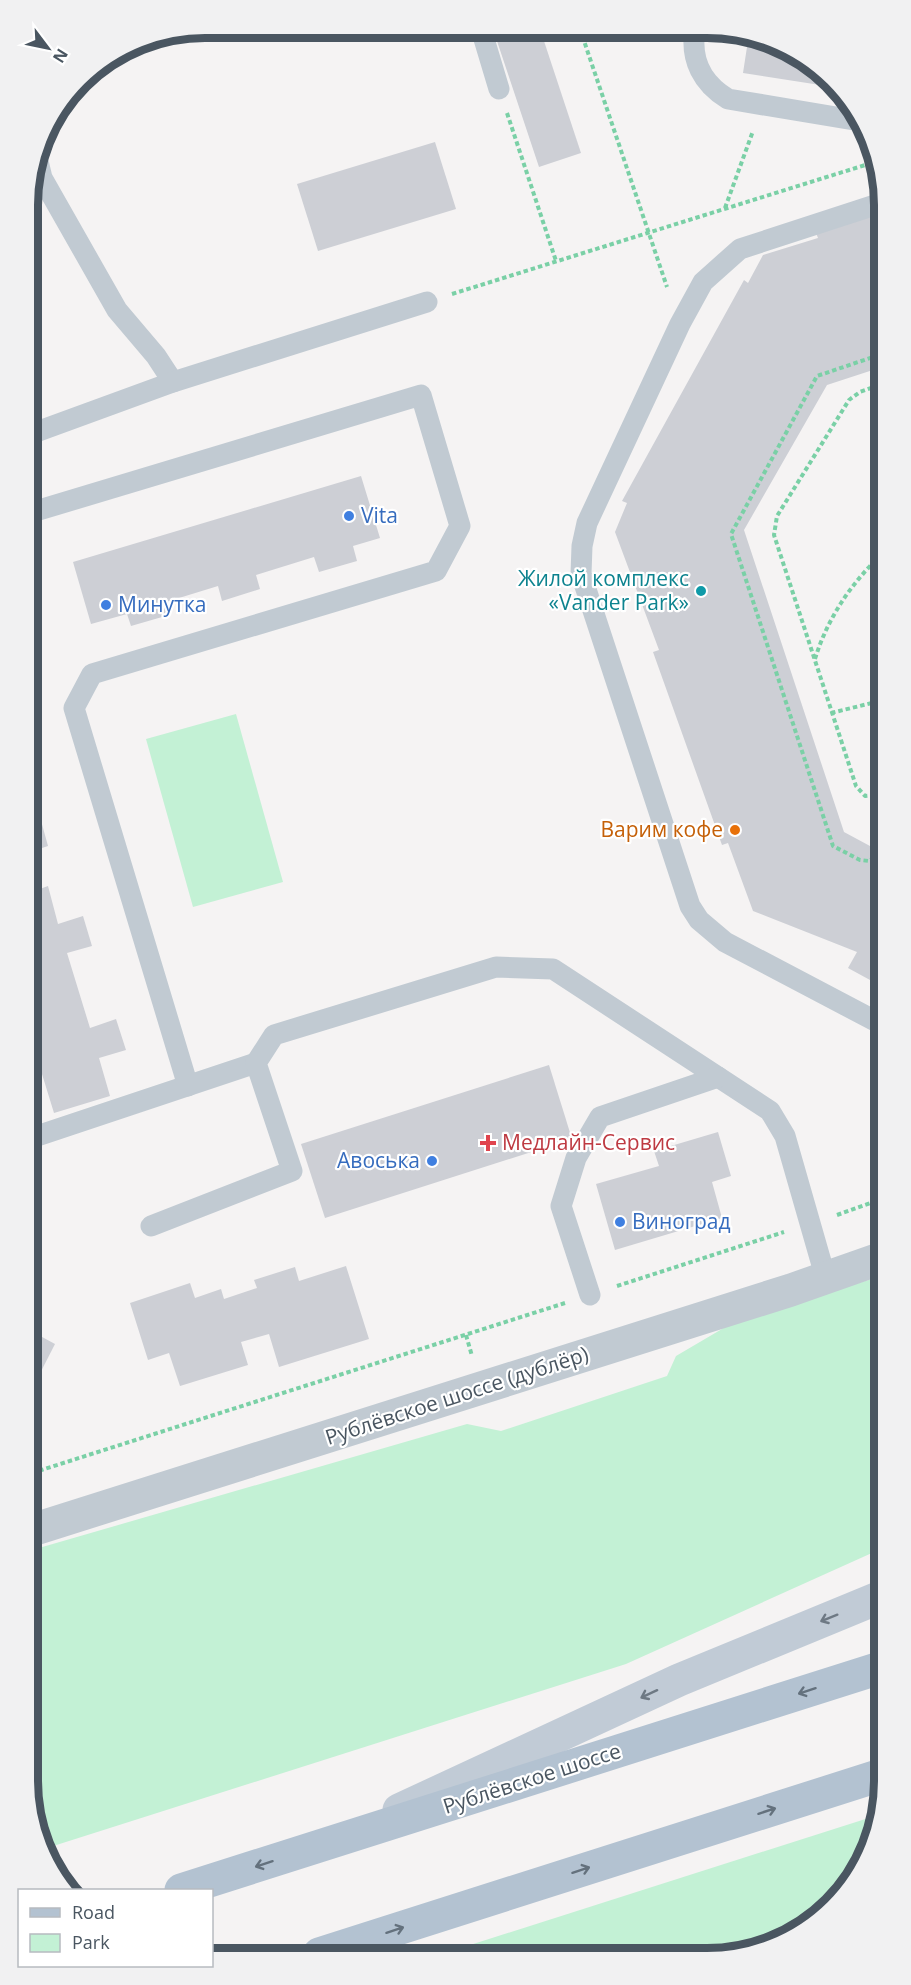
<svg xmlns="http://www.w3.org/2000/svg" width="911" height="1985" viewBox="0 0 911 1985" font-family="'Open Sans',sans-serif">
<rect width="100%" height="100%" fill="#f5f3f3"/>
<g fill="#c3f1d5">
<path d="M236,714L283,882L193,907L146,739Z"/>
<path d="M882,1276L883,1548L626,1664L47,1848L33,1827L32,1550L467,1424L501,1431L667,1376L676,1356L739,1319Z"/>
<path d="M878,1815L870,1849L840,1897L805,1928L753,1952L445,1953Z"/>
</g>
<g fill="#cdcfd5">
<path d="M493,29H540L581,153L539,167Z"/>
<path d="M749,34L824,71L833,87L743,73Z"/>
<path d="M435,142L456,209L318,251L297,184Z"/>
<path d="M878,213L879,368L827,385L744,530L844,832L870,846L880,826L881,986L848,968L857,952L753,911L728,843L722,845L653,652L659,650L615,532L627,503L622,501L744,280L748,283L763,255L818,238L816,233Z"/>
<path d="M361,476L380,538L353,546L357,561L319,572L314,557L256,575L260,589L222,601L218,586L166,602L169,615L131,626L127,614L91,624L73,562Z"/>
<path d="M29,715L42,755L29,759Z"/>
<path d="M40,817L48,846L30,852V820Z"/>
<path d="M30,867L37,890L48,886L58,924L83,916L92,946L67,953L90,1028L116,1019L126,1050L99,1058L110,1096L54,1113L30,1035Z"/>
<path d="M549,1065L572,1139L325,1218L301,1144Z"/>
<path d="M718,1132L731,1176L712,1182L722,1218L615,1250L596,1184L659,1166L654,1151Z"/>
<path d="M346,1266L369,1339L279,1367L269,1334L241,1342L248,1365L180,1386L169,1353L148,1360L130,1303L190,1283L195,1298L221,1289L224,1299L257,1288L254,1280L295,1267L299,1281Z"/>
<path d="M31,1331L55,1344L32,1389Z"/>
</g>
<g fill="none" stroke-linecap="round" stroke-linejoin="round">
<g stroke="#7ad0a6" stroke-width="4" stroke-dasharray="4.5 3" stroke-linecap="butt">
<path d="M580,29L667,287"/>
<path d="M507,113L556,261"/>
<path d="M725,208L753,131"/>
<path d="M452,294L878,161"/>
<path d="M879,355L817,376L731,534L833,846L860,860L869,861L880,853"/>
<path d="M879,385L860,392L849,400L777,516L774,535L856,786L865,796L875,795L880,790"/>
<path d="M879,511V571"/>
<path d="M815,659C827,620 849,586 879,557"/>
<path d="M831,713L880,701"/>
<path d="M837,1215L882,1199"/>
<path d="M617,1286L784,1232"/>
<path d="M466,1335L472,1356"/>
<path d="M32,1473L565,1303"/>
</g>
<g stroke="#c1cad2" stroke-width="21">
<path d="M481,29L499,89"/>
<path d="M695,30C690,60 703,84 728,99L854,120"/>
<path d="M37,157L42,178L117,310L156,356L173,382"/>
<path d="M878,204L740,249L703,282L680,324L587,523L582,546L581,574L690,906L699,920L725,942L881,1024"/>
<path d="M28,435L173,382L427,302"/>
<path d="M29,513L421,395L460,526L436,571L92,674L74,708L188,1086"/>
<path d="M31,1138L256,1063"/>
<path d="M151,1226L292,1171L256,1063L274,1035L496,967L553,969L770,1111L785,1136L826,1279"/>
<path d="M590,1295L561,1206L576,1158L600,1117L718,1077"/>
</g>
<path stroke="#c1cad2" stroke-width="33" d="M32,1530L791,1290L882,1258"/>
<path stroke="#c1cbd6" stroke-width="33" d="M399,1810L679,1680L883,1596"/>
<g stroke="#b3c2d1" stroke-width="33">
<path d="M181,1890L883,1667"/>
<path d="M319,1954L884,1774"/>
</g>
</g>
<defs><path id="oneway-shaft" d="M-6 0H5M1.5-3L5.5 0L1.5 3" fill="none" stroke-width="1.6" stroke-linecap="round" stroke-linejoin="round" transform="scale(1.5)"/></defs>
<g stroke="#6e7984">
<use href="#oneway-shaft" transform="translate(829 1618) rotate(158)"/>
<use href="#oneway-shaft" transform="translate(649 1694) rotate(155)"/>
</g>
<g stroke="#64717d">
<use href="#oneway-shaft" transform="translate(807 1691) rotate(162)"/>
<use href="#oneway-shaft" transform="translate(767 1811) rotate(-18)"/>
<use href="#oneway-shaft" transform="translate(264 1864) rotate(162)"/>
<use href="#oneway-shaft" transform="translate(581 1870) rotate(-18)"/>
<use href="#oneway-shaft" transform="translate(395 1930) rotate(-18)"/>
</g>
<g fill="#3f7fe0" stroke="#fff" stroke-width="2">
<circle cx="349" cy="516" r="6"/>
<circle cx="106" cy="605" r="6"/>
<circle cx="432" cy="1161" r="6"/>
<circle cx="620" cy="1222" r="6"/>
</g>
<circle fill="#0f9aa8" stroke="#fff" stroke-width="2" cx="701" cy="591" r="6"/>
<circle fill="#e8710a" stroke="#fff" stroke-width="2" cx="735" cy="830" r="6"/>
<path fill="#e0444e" stroke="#fff" stroke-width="2" d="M485 1134h6v6h6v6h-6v6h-6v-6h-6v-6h6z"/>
<g text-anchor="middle" stroke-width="4.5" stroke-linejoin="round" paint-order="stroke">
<g font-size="21" fill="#366cbe" stroke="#fff" text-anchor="start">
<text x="361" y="523">Vita</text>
<text x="118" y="612">Минутка</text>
<text x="420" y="1168" text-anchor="end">Авоська</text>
<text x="632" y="1229">Виноград</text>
</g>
<g font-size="21" fill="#0d838f" stroke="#fff" text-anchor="end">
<text x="689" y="586">Жилой комплекс<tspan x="689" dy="24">«Vander Park»</tspan></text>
</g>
<g font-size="21" fill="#c56008" stroke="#fff" text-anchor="end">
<text x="723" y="837">Варим кофе</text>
</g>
<g font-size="21" fill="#be3a42" stroke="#fff" text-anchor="start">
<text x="502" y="1150">Медлайн-Сервис</text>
</g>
<g font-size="21" fill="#4a5661" stroke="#fff">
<text transform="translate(457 1396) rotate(-18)" y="7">Рублёвское шоссе (дублёр)</text>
<text transform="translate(532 1779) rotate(-18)" y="7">Рублёвское шоссе</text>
</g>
</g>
<path d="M0 0H911V1985H0ZM205 38H707A167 167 0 0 1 874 205V1781A167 167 0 0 1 707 1948H205A167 167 0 0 1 38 1781V205A167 167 0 0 1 205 38Z" fill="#f1f1f2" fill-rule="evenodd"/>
<path fill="none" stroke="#4a5661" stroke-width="8" d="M205 38H707A167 167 0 0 1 874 205V1781A167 167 0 0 1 707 1948H205A167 167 0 0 1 38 1781V205A167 167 0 0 1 205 38Z"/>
<rect x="18" y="1889" width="195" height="78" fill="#ffffff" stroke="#b7bbc0" stroke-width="1.5"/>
<rect x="30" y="1908" width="30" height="9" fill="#b3c2d1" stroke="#b7bbc0" stroke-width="1.5"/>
<text x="72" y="1919" font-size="18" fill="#4a5661">Road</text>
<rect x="30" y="1934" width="30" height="18" fill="#c3f1d5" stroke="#b7bbc0" stroke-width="1.5"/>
<text x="72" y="1949" font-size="18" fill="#4a5661">Park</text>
<g transform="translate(48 48) rotate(122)" stroke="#ffffff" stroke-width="4.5" paint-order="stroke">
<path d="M0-4.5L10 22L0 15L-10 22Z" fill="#4a5661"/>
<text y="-9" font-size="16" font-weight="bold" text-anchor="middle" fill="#4a5661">N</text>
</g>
</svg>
